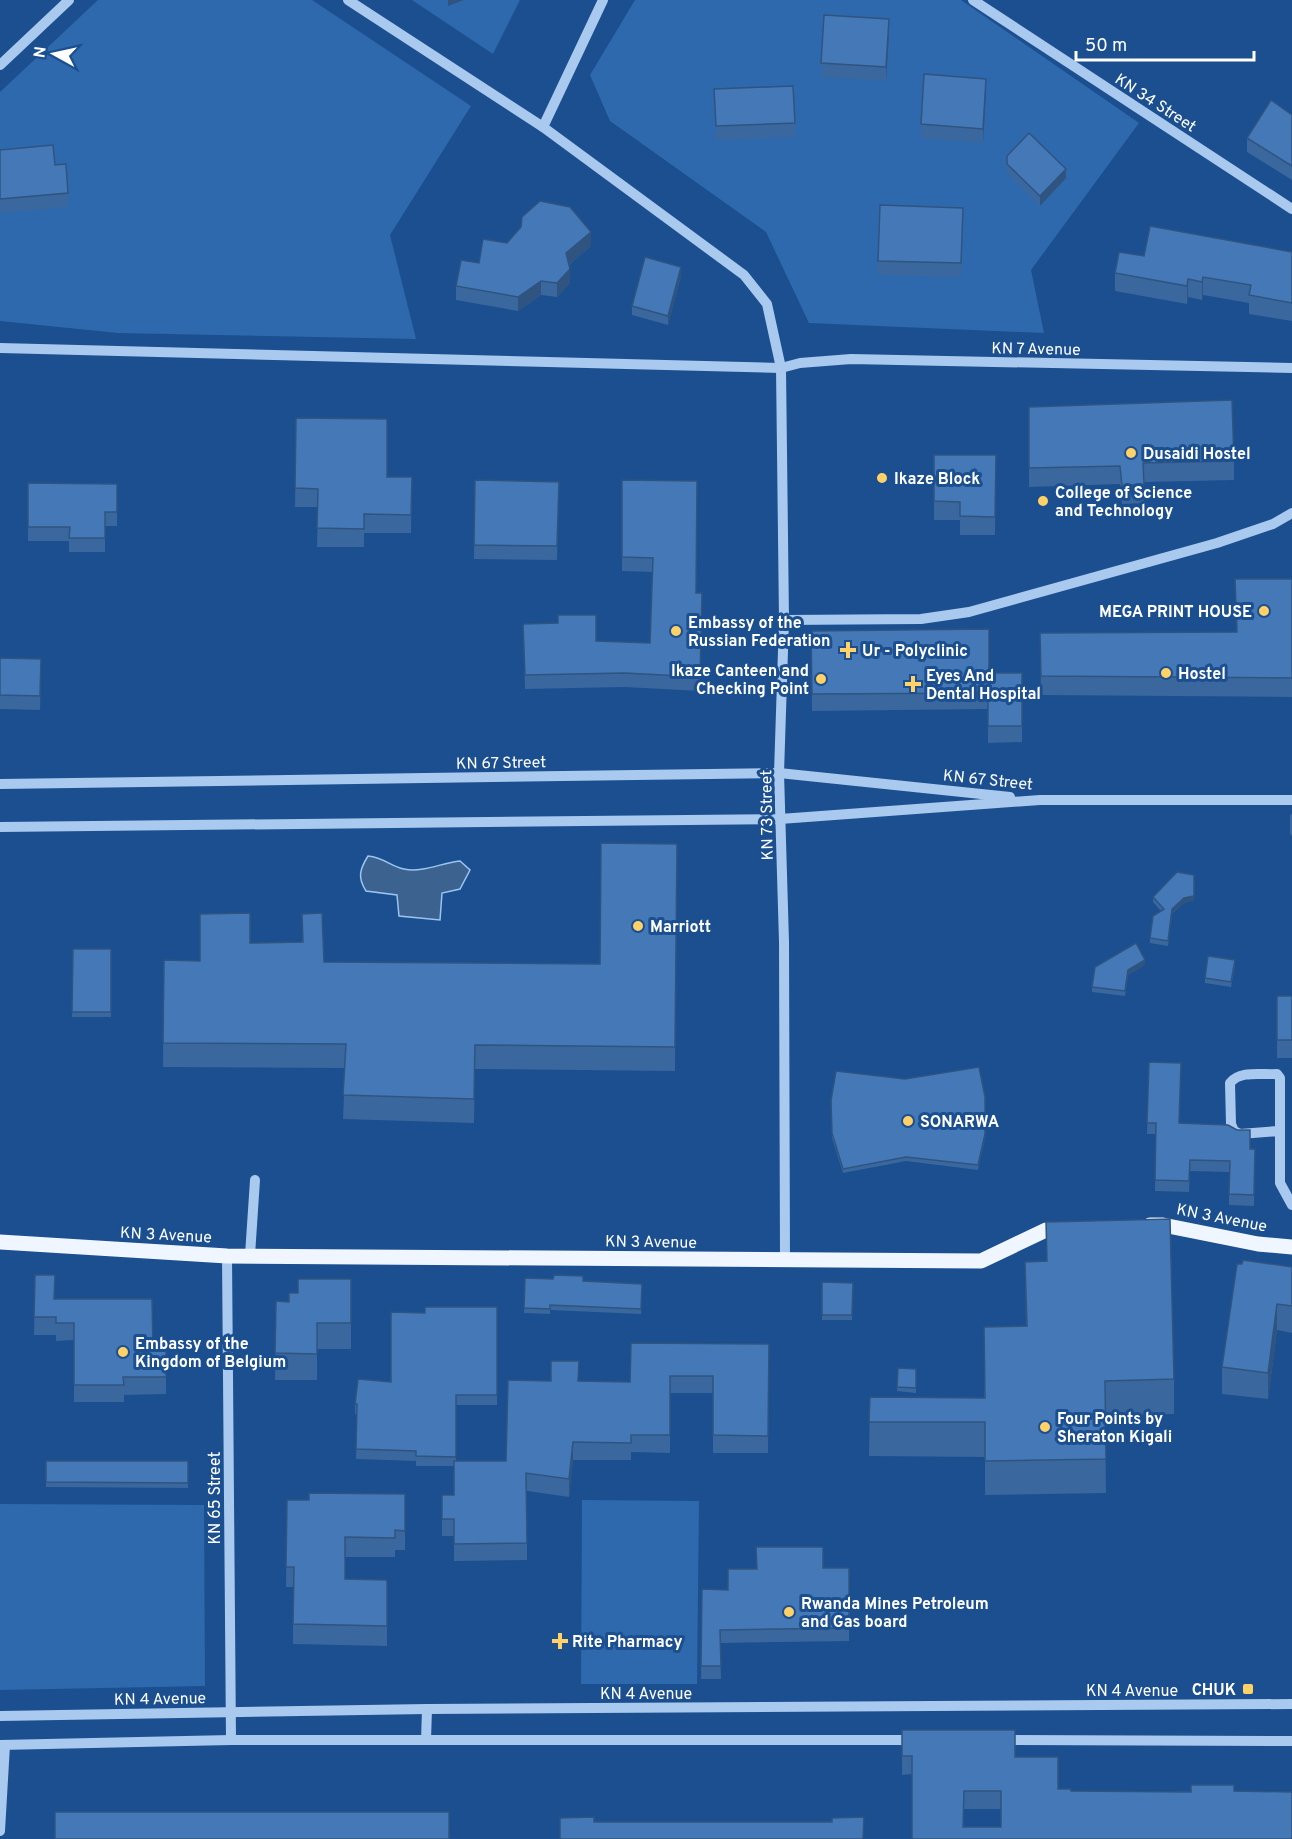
<svg xmlns="http://www.w3.org/2000/svg" width="1292" height="1839" viewBox="0 0 1292 1839" font-family="Overpass,sans-serif">
<rect width="100%" height="100%" fill="#1b4f8f"/>
<g fill="#2e69ad">
<path d="M98,0H312L471,106L390,235L416,339L118,333L0,321V92Z"/>
<path d="M412,0H520L493,54Z"/>
<path d="M635,0H961L1139,123L1031,270L1044,333L809,323L766,232L610,121L590,75Z"/>
<path d="M582,1500L699,1501L697,1684H581Z"/>
<path d="M0,1504L204,1505L205,1686L0,1690Z"/>
</g>
<path fill="#3c6290" stroke="#9cc4f0" stroke-width="1.5" d="M368,856C385,858 390,866 404,869C422,873 441,863 460,861L470,870L460,889L442,893L440,920L399,916L397,895L366,891C357,877 360,869 368,856Z"/>
<g fill="none" stroke-linecap="round" stroke-linejoin="round">
<g stroke="#a9c9ee" stroke-width="10">
<path d="M348,0L543,127L744,275L767,304L781,368L784,620L779,773L784,942L785,1261"/>
<path d="M973,0L1292,209"/>
<path d="M0,65L69,0"/>
<path d="M543,127L603,0"/>
<path d="M0,348L781,368L800,363L851,359L1292,368"/>
<path d="M784,620L921,619L969,612L1217,543L1273,524L1292,513"/>
<path d="M0,784L779,773L1010,797"/>
<path d="M0,827L780,819L1040,800H1292"/>
<path d="M1278,1131L1240,1134L1234,1131L1231,1124L1230,1083C1240,1070 1262,1075 1277,1074L1280,1078V1183L1292,1205"/>
<path d="M250,1255L255,1180"/>
<path d="M227,1256L231,1740"/>
<path d="M0,1716L427,1709L1292,1704"/>
<path d="M426,1740L427,1709"/>
<path d="M1002,1740L1292,1741"/>
<path d="M0,1745L231,1740H915"/>
<path d="M0,1831L5,1745"/>
</g>
<g stroke="#f0f6ff" stroke-width="15">
<path d="M1150,1225H1163L1258,1244L1292,1247"/>
<path d="M0,1242L227,1256L981,1261L1046,1230L1066,1229"/>
</g>
</g>
<g fill="#3a679d" fill-rule="evenodd">
<path d="M889,33L886,81L821,77V63Z"/>
<path d="M714,89L795,123V137L716,140Z"/>
<path d="M986,93L983,143L921,138V124Z"/>
<path d="M1292,115V180L1247,152V138Z"/>
<path d="M0,150L55,165L68,193V207L0,213Z"/>
<path d="M1007,156L1066,178L1040,206L1007,173Z"/>
<path d="M963,222L961,277L878,275V261Z"/>
<path d="M507,243L591,246L569,265L570,283L557,297L541,295L518,311L456,300V286L479,263Z"/>
<path d="M1292,252V321L1249,314V303L1203,295L1202,300L1188,297L1187,304L1115,291V273L1144,256Z"/>
<path d="M681,276L668,325L632,315V306Z"/>
<path d="M1029,407L1234,461V480L1144,482V503L1122,504L1120,484L1029,487Z"/>
<path d="M296,418L387,477H412L411,533H364V547H317L318,507H295Z"/>
<path d="M934,455H996L995,535H960V520H934Z"/>
<path d="M475,480L559,482L557,560L474,559Z"/>
<path d="M622,480L696,593H702L700,691L625,687L525,689L523,624L596,641L650,643L652,572L622,571Z"/>
<path d="M28,483L117,484V526H105V552H69V541H28Z"/>
<path d="M1235,579H1292V697L1041,695L1040,633L1236,632Z"/>
<path d="M811,631L989,673H1022V742L988,743V709L812,711Z"/>
<path d="M0,658L41,673L40,710L0,709Z"/>
<path d="M1292,814V836L1290,834V815Z"/>
<path d="M677,844L675,1071L475,1069L474,1123L343,1119L345,1068L163,1067L164,960L200,961L250,943L302,942V914L324,962L600,964Z"/>
<path d="M1153,897L1194,900L1184,903L1172,914L1168,946L1150,943V938L1161,911L1153,902Z"/>
<path d="M73,949H111V1017H72Z"/>
<path d="M1145,965L1128,975L1125,996L1092,992V987Z"/>
<path d="M1235,965L1231,987L1205,983V978Z"/>
<rect x="1277" y="996" width="15" height="62"/>
<path d="M1149,1062L1180,1123L1250,1149H1255L1254,1206L1229,1205V1172L1190,1171L1189,1192L1155,1191L1156,1134H1147Z"/>
<path d="M831,1100L985,1139L978,1170L906,1161L843,1173L832,1138Z"/>
<path d="M1046,1222L1174,1379V1414L1105,1416L1106,1493L985,1495V1457L869,1456L870,1397L984,1398V1327L1026,1326L1025,1262L1047,1261Z"/>
<path d="M1292,1267V1333L1277,1330L1268,1399L1222,1394V1367Z"/>
<path d="M35,1275L55,1299L153,1349H166V1394L124,1395V1402H74V1340L56,1341V1335H34Z"/>
<path d="M525,1278L642,1284L641,1314L550,1310V1314L524,1313Z"/>
<path d="M351,1279V1349H317V1380H275L276,1301L289,1302L298,1293Z"/>
<path d="M822,1282L853,1283L852,1320H822Z"/>
<path d="M497,1307V1405H456V1461H506L579,1381L630,1382L769,1344L768,1453H713V1393H670V1453L631,1452V1460H573L569,1497L527,1491V1560L454,1561V1536H442V1512L454,1495V1466H416V1461L356,1459L357,1414H355V1404L391,1382L425,1313Z"/>
<path d="M898,1368L916,1369V1393L897,1391Z"/>
<path d="M46,1461H188V1488L46,1487Z"/>
<path d="M405,1494V1550H395V1557H345V1579L387,1580V1646L293,1644V1587H286L287,1500H309Z"/>
<path d="M823,1568H849V1641L720,1643L721,1679H701L702,1589L728,1590Z"/>
<path d="M902,1730L1015,1757L1058,1789L1071,1791L1292,1792L912,1839V1774L902,1775ZM964,1809H1001V1827H964Z"/>
</g>
<g fill="#305480">
<path d="M448,0H464L448,6Z"/>
<path d="M889,19V33L886,81V67Z"/>
<path d="M986,79V93L983,143V129Z"/>
<path d="M1066,169V178L1040,206V196Z"/>
<path d="M591,232V246L566,267V253Z"/>
<path d="M681,267V276L668,325V316Z"/>
<path d="M570,269V283L557,297V283Z"/>
<path d="M1203,277V295L1202,300V282Z"/>
<path d="M1188,279V297L1187,304V286Z"/>
<path d="M541,281V295L518,311V297Z"/>
<path d="M1194,896V900L1184,903L1172,914L1168,946L1172,909L1184,898Z"/>
<path d="M1145,960V965L1128,975L1125,996L1128,970Z"/>
<path d="M475,1045V1069L474,1123V1099Z"/>
<path d="M985,1134V1139L978,1170V1165Z"/>
<path d="M1277,1304V1330L1268,1399V1373Z"/>
<path d="M573,1442V1460L569,1497V1479Z"/>
</g>
<g fill="#4478b7" stroke="#305480" stroke-width="1.5" fill-rule="evenodd">
<path d="M824,15L889,19L886,67L821,63Z"/>
<path d="M924,74L986,79L983,129L921,124Z"/>
<path d="M793,86L795,123L716,126L714,89Z"/>
<path d="M1271,100L1292,115V166L1247,138Z"/>
<path d="M1029,133L1066,169L1040,196L1007,164V156Z"/>
<path d="M53,145L55,165L66,164L68,193L0,199V150Z"/>
<path d="M540,201L570,207L591,232L566,253L570,269L557,283L541,281L518,297L456,286L461,260L479,263L483,239L507,243L521,227L522,217Z"/>
<path d="M880,205L963,208L961,263L878,261Z"/>
<path d="M1150,226L1292,252V303L1249,295L1251,285L1203,277L1202,282L1188,279L1187,286L1115,273L1119,252L1144,256Z"/>
<path d="M645,257L681,267L668,316L632,306Z"/>
<path d="M1232,400L1234,461L1143,463L1144,484L1122,486L1120,466L1029,468V407Z"/>
<path d="M296,418L387,419V477H412L411,515L364,514V529L317,528L318,489L295,488Z"/>
<path d="M934,455H996L995,517L960,516V502L934,501Z"/>
<path d="M475,480L559,482L557,546L474,545Z"/>
<path d="M622,480L697,481L696,593H702L700,677L625,673L525,675L523,624L558,623V615H596V641L650,643L653,558L622,557Z"/>
<path d="M28,483L117,484V512H105V538H69L70,527H28Z"/>
<path d="M1235,579H1292V678L1041,676L1040,633L1237,632Z"/>
<path d="M989,629V673H1022V726H988V693L812,694L811,631Z"/>
<path d="M0,658L41,659L40,696L0,695Z"/>
<path d="M601,843L677,844L675,1047L475,1045L474,1099L343,1095L346,1044L163,1043L164,960L200,961V914L250,913V943L303,942L302,914L322,913L324,962L600,964Z"/>
<path d="M1177,872L1194,875V896L1184,898L1172,909L1168,941L1150,938L1153,916L1164,909L1153,897Z"/>
<path d="M1136,943L1145,960L1128,970L1125,991L1092,987L1095,967Z"/>
<path d="M73,949H111V1012H72Z"/>
<path d="M1208,956L1235,960L1231,982L1205,978Z"/>
<rect x="1277" y="996" width="15" height="44"/>
<path d="M1149,1062L1181,1063L1179,1123L1228,1125L1237,1130H1250V1149H1255L1254,1195L1229,1194L1230,1161L1190,1160L1189,1181L1155,1180L1156,1123H1147Z"/>
<path d="M979,1067L985,1097V1134L978,1165L906,1157L843,1169L832,1133L831,1100L836,1071L905,1079Z"/>
<path d="M1170,1219L1174,1379L1105,1381L1106,1459L985,1461V1422H869L870,1397L985,1398L984,1327L1027,1326L1025,1262L1047,1261L1046,1222Z"/>
<path d="M1243,1260L1292,1267V1306L1277,1304L1268,1373L1222,1367L1237,1264H1242Z"/>
<path d="M35,1275H55L54,1299H152L153,1349H166V1377H123L124,1385H74V1323H56V1317H34Z"/>
<path d="M554,1275L583,1276V1281L642,1284L641,1309L550,1305V1309L524,1308L525,1278L553,1279Z"/>
<path d="M298,1279H351V1323H317V1354L275,1353L276,1301L289,1302V1293H298Z"/>
<path d="M822,1282L853,1283L852,1315H822Z"/>
<path d="M425,1307H497V1395H456V1457L416,1456V1451L356,1449L357,1404H355L358,1379L391,1382V1312L425,1313Z"/>
<path d="M631,1343L769,1344L768,1436L713,1435V1376H670V1435H631V1443L573,1442L569,1479L526,1473L527,1543L454,1544V1519H442V1495H454V1461H506L508,1380L551,1381V1361H579L578,1381L630,1382Z"/>
<path d="M898,1368L916,1369V1388L897,1387Z"/>
<path d="M46,1461H188V1483L46,1482Z"/>
<path d="M309,1493L405,1494V1531L395,1530V1538L345,1537V1579L387,1580V1626L293,1624L294,1567H286L287,1500H309Z"/>
<path d="M756,1547H823V1568H849V1628L720,1630L721,1666H701L702,1589L728,1590V1569H757Z"/>
<path d="M902,1730H1015V1757H1058V1789H1071V1791L1191,1792V1785H1234V1791L1292,1792V1839H912V1756H902ZM964,1791H1001V1827H963Z"/>
<rect x="55" y="1812" width="394" height="27"/>
<path d="M594,1817V1822H832V1818L864,1817L863,1839H560V1818Z"/>
</g>
<g fill="#ffd166" stroke="#1b4f8f" stroke-width="2">
<circle cx="1131" cy="453" r="6"/>
<circle cx="882" cy="478" r="6"/>
<circle cx="1043" cy="501" r="6"/>
<circle cx="1264" cy="611" r="6"/>
<circle cx="676" cy="631" r="6"/>
<path d="M845 641h6v6h6v6h-6v6h-6v-6h-6v-6h6z"/>
<circle cx="1166" cy="673" r="6"/>
<circle cx="821" cy="679" r="6"/>
<path d="M910 675h6v6h6v6h-6v6h-6v-6h-6v-6h6z"/>
<circle cx="638" cy="926" r="6"/>
<circle cx="908" cy="1121" r="6"/>
<circle cx="123" cy="1352" r="6"/>
<circle cx="1045" cy="1427" r="6"/>
<circle cx="789" cy="1612" r="6"/>
<path d="M557 1632h6v6h6v6h-6v6h-6v-6h-6v-6h6z"/>
<rect x="1242" y="1683" width="12" height="12" rx="3"/>
</g>
<g text-anchor="middle" stroke-width="6" stroke-linejoin="round" paint-order="stroke">
<g font-size="16" fill="#fff" stroke="#1b4f8f">
<text transform="translate(1156 102) rotate(33)" y="6">KN 34 Street</text>
<text transform="translate(1036 348) rotate(1)" y="6">KN 7 Avenue</text>
<text transform="translate(501 762) rotate(-1)" y="6">KN 67 Street</text>
<text transform="translate(988 779) rotate(6)" y="6">KN 67 Street</text>
<text transform="translate(766 815) rotate(-91)" y="6">KN 73 Street</text>
<text transform="translate(1222 1217) rotate(11)" y="6">KN 3 Avenue</text>
<text transform="translate(166 1234) rotate(3)" y="6">KN 3 Avenue</text>
<text transform="translate(651 1241) rotate(1)" y="6">KN 3 Avenue</text>
<text transform="translate(214 1498) rotate(-90)" y="6">KN 65 Street</text>
<text x="1132" y="1696">KN 4 Avenue</text>
<text x="646" y="1699">KN 4 Avenue</text>
<text transform="translate(160 1698) rotate(-1)" y="6">KN 4 Avenue</text>
</g>
<g font-size="16" font-weight="bold" fill="#fff" stroke="#1b4f8f" text-anchor="start">
<text x="1143" y="459">Dusaidi Hostel</text>
<text x="894" y="484">Ikaze Block</text>
<text x="1055" y="498">College of Science<tspan x="1055" dy="18">and Technology</tspan></text>
<text x="1252" y="617" text-anchor="end">MEGA PRINT HOUSE</text>
<text x="688" y="628">Embassy of the<tspan x="688" dy="18">Russian Federation</tspan></text>
<text x="862" y="656">Ur - Polyclinic</text>
<text x="809" y="676" text-anchor="end">Ikaze Canteen and<tspan x="809" dy="18">Checking Point</tspan></text>
<text x="1178" y="679">Hostel</text>
<text x="926" y="681">Eyes And<tspan x="926" dy="18">Dental Hospital</tspan></text>
<text x="650" y="932">Marriott</text>
<text x="920" y="1127">SONARWA</text>
<text x="135" y="1349">Embassy of the<tspan x="135" dy="18">Kingdom of Belgium</tspan></text>
<text x="1057" y="1424">Four Points by<tspan x="1057" dy="18">Sheraton Kigali</tspan></text>
<text x="801" y="1609">Rwanda Mines Petroleum<tspan x="801" dy="18">and Gas board</tspan></text>
<text x="572" y="1647">Rite Pharmacy</text>
<text x="1236" y="1695" text-anchor="end">CHUK</text>
</g>
</g>
<g transform="translate(54 54) rotate(278)" stroke="#1b4f8f" stroke-width="4.5" paint-order="stroke">
<path d="M0-4.5L10 22L0 15L-10 22Z" fill="#ffffff"/>
<text y="-9" font-size="16" font-weight="bold" text-anchor="middle" fill="#ffffff">N</text>
</g>
<path d="M1076 51v9h178v-9" fill="none" stroke="#ffffff" stroke-width="3"/>
<text x="1085" y="51" font-size="18" fill="#ffffff" stroke="#1b4f8f" stroke-width="4.5" paint-order="stroke">50 m</text>
</svg>
